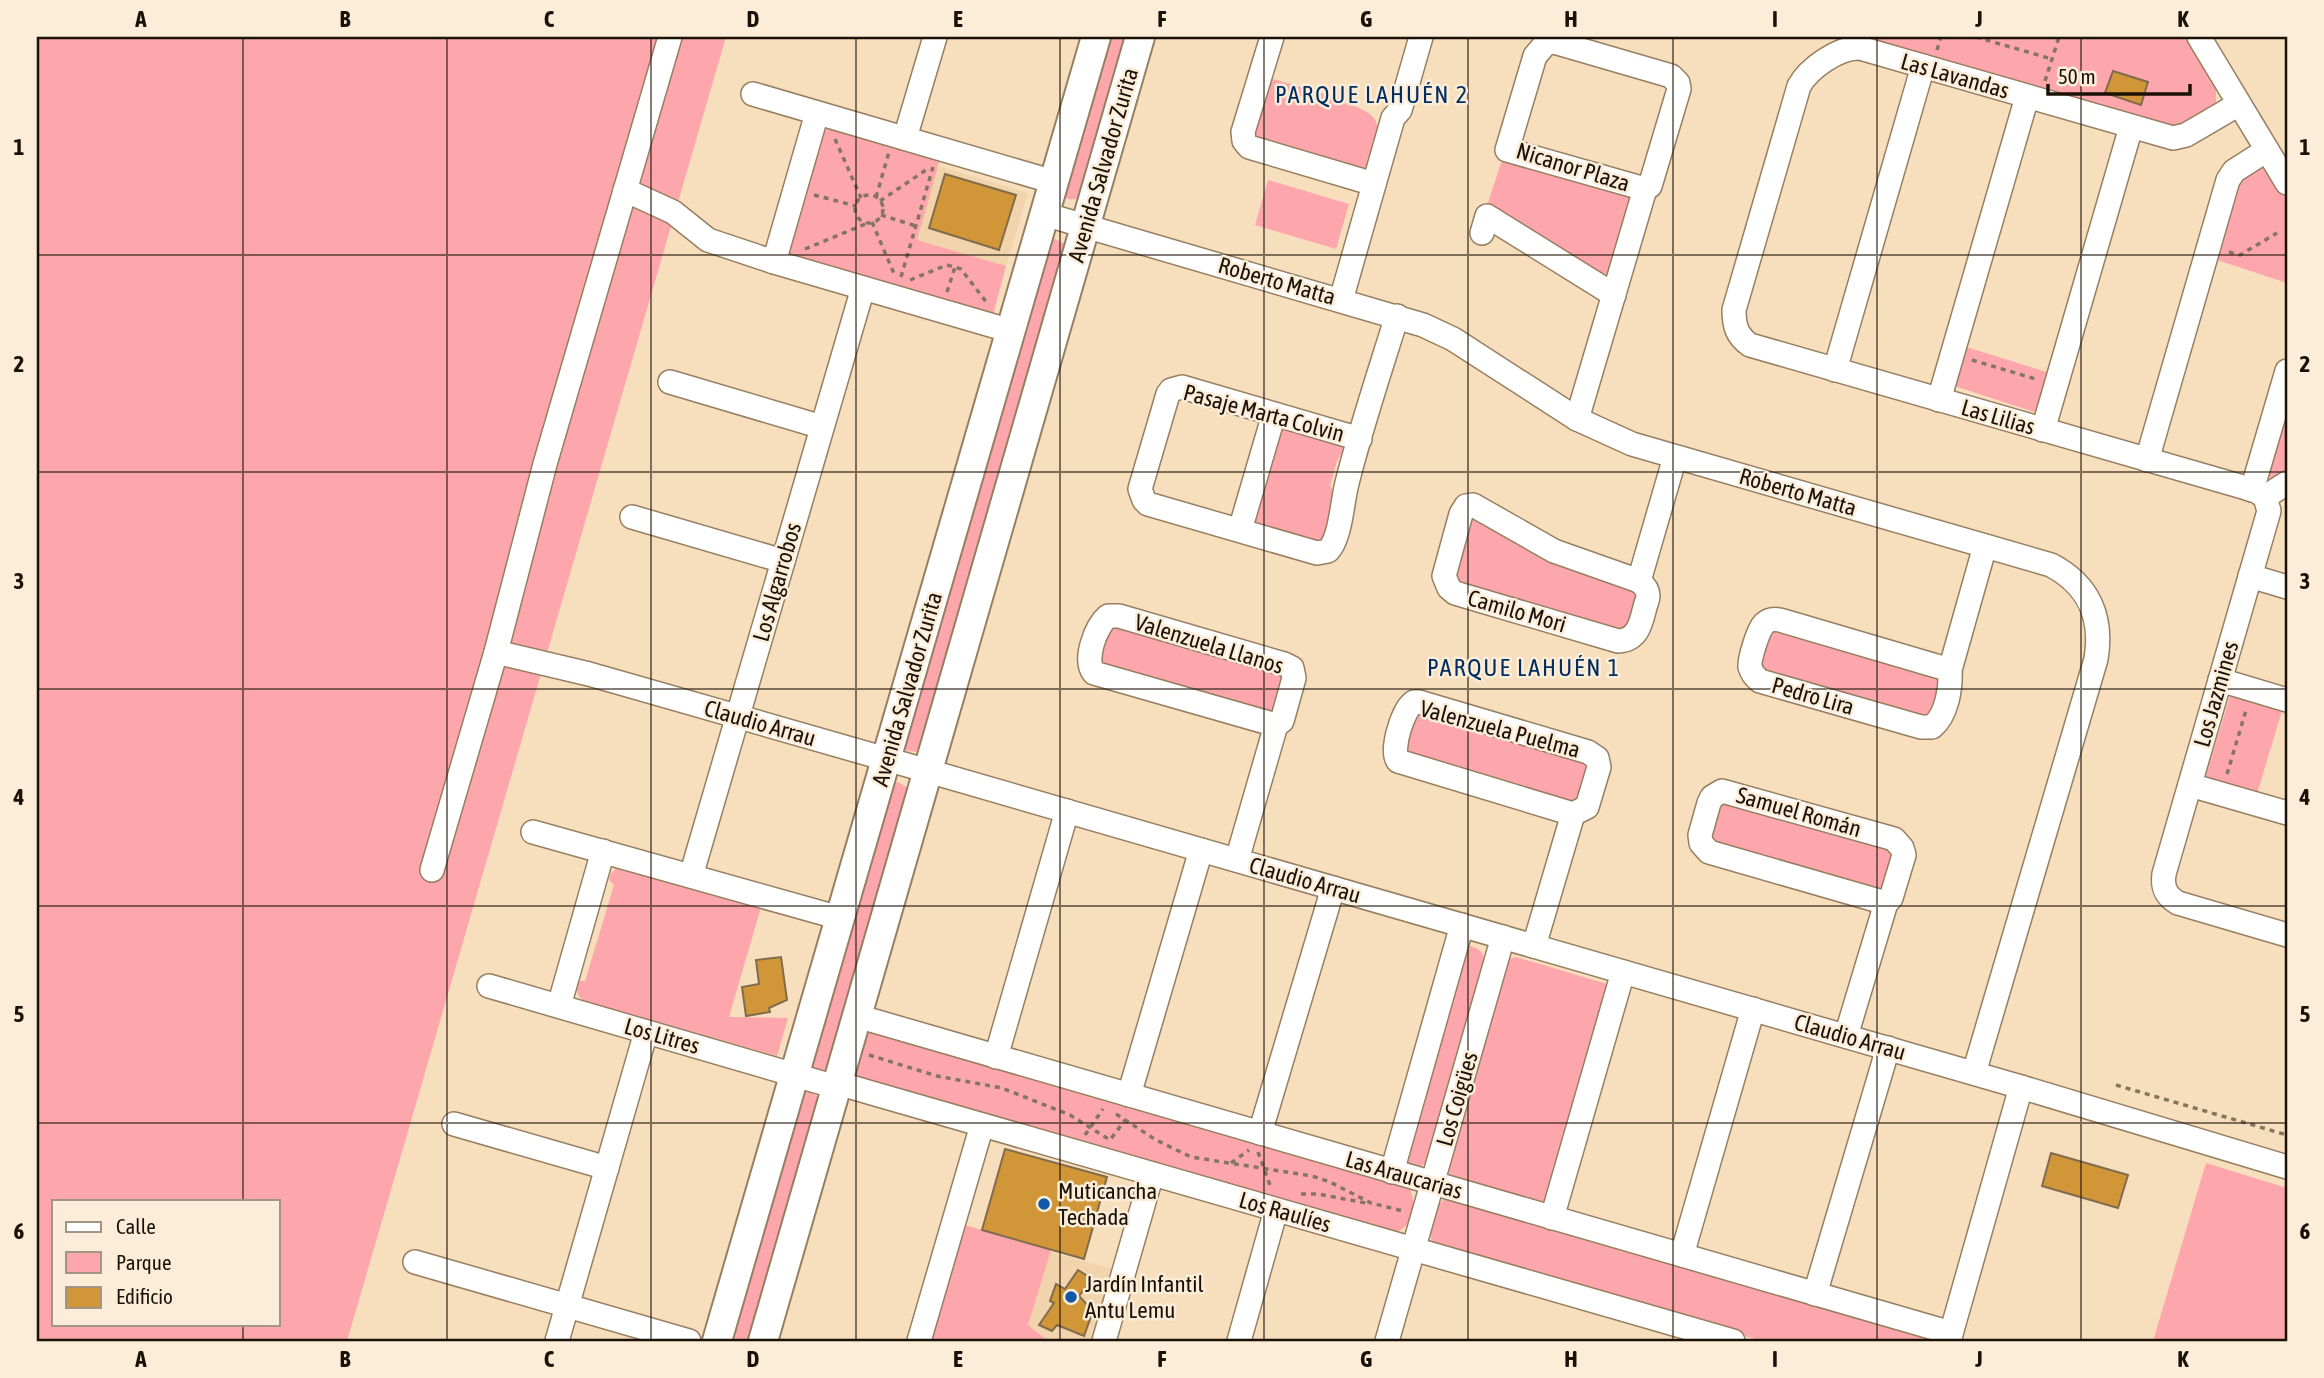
<svg xmlns="http://www.w3.org/2000/svg" width="2324" height="1378" viewBox="0 0 2324 1378" font-family="'Asap Condensed',sans-serif">
<rect width="100%" height="100%" fill="#f7debd"/>
<g fill="#f1d3ac">
<path d="M938,166L1028,193L1006,266L917,240Z"/>
<path d="M1050,1252L1112,1269L1092,1341H1048L1028,1325Z"/>
</g>
<g fill="#fda6ac" fill-rule="evenodd">
<path d="M37,37H726L347,1341H37ZM54,1201H278V1324H54Z"/>
<path d="M1105,37H1129L1082,196C1075,200 1069,201 1063,196Z"/>
<path d="M1866,37H2185L2216,88V103L2184,124L2173,125Z"/>
<path d="M1266,77L1343,99V103C1390,115 1379,130 1367,169L1364,172L1252,142Z"/>
<path d="M833,129L940,159L917,240L1006,266L993,315L794,258L790,255L788,248L820,136L825,130Z"/>
<path d="M1504,154L1632,197L1610,273L1595,276L1486,209Z"/>
<path d="M2256,165L2264,166L2270,170L2287,198V283L2214,259L2238,180Z"/>
<path d="M1268,180L1349,204L1336,249L1255,225Z"/>
<path d="M1053,238L1067,245L920,752L907,751L903,747L1049,239Z"/>
<path d="M1963,346L2053,374L2040,409L2035,412L1954,386Z"/>
<path d="M2287,389V470L2272,479L2267,474Z"/>
<path d="M1276,425L1347,444L1337,461L1330,486L1332,489L1339,491L1326,545L1251,528Z"/>
<path d="M1470,514L1643,595L1626,634L1458,588L1451,573Z"/>
<path d="M1108,623L1286,672L1274,718L1095,661Z"/>
<path d="M1768,626L1941,674L1933,719L1760,674Z"/>
<path d="M2231,693L2284,704L2256,797L2205,779Z"/>
<path d="M1416,707L1592,759L1575,807L1405,758L1400,749Z"/>
<path d="M898,782L910,789L826,1074H816L808,1064L893,783Z"/>
<path d="M1718,799L1896,848L1884,893L1712,847L1709,824Z"/>
<path d="M617,868H624L761,907L729,1017L788,1018L777,1056L584,1001C576,995 576,990 578,981H585L614,885L609,880L611,873Z"/>
<path d="M1466,945C1478,948 1483,950 1485,963L1427,1162L1416,1169L1402,1165Z"/>
<path d="M1516,957L1607,984L1612,988L1549,1205L1453,1180L1446,1167L1505,964L1509,959Z"/>
<path d="M875,1030L1409,1187C1419,1206 1412,1232 1389,1233L859,1079L854,1071C858,1057 859,1034 875,1030Z"/>
<path d="M809,1092L820,1098L752,1341H728L803,1093Z"/>
<path d="M2206,1163L2287,1188V1341H2153Z"/>
<path d="M1448,1197L1926,1339L1928,1341H1762L1438,1247L1432,1243C1428,1226 1432,1206 1448,1197Z"/>
<path d="M965,1225L1051,1250L1028,1325L1048,1341H931Z"/>
</g>
<g fill="#d19638" stroke="#816b4d" stroke-width="2">
<path d="M2113,71L2148,82L2141,105L2105,93Z"/>
<path d="M945,174L1016,195L999,250L929,228Z"/>
<path d="M781,957L787,1000L769,1008L770,1012L746,1016L742,987L759,984L756,960Z"/>
<path d="M1005,1149L1107,1177L1084,1259L982,1230Z"/>
<path d="M2051,1153L2128,1175L2118,1208L2042,1186Z"/>
<path d="M1078,1270L1092,1279L1079,1296L1093,1311L1084,1336L1057,1325L1052,1331L1039,1325L1054,1303L1050,1301L1056,1284L1065,1289Z"/>
</g>
<g fill="none" stroke-linecap="round" stroke-linejoin="round">
<defs>
<g id="minor">
<path d="M1272,37L1243,132L1244,141L1249,147L1374,184"/>
<path d="M2199,37L2287,183"/>
<path d="M753,94L1054,182"/>
<path d="M2239,104L2186,135L2173,138L1860,48C1839,47 1809,68 1799,86L1734,310C1734,326 1737,336 1750,345L2236,485L2256,491L2265,497"/>
<path d="M905,138L935,37"/>
<path d="M625,190L673,212L708,240L774,262L1011,331"/>
<path d="M1044,214L1423,325L1453,339L1577,419L1632,444L2051,565C2089,585 2103,617 2096,659L1974,1073"/>
<path d="M1482,233L1487,216L1614,295"/>
<path d="M774,262L817,113"/>
<path d="M1341,300L1393,118L1400,110L1421,37"/>
<path d="M1835,370L1923,66"/>
<path d="M670,382L822,427"/>
<path d="M1939,400L2027,97"/>
<path d="M1577,419L1645,189L1650,186L1679,89L1678,83L1671,76L1554,42L1546,43L1535,56L1507,150L1645,189"/>
<path d="M2043,430L2131,127"/>
<path d="M1360,439L1182,387L1171,390L1168,394L1140,489L1144,500L1148,504L1317,553L1328,551C1341,537 1342,502 1347,483C1361,427 1380,371 1397,316"/>
<path d="M2147,460L2228,180L2234,171L2267,150"/>
<path d="M2252,490L2287,371"/>
<path d="M2265,497L2269,511L2164,874C2162,888 2166,896 2178,903L2287,935"/>
<path d="M2265,497L2287,483"/>
<path d="M1473,505L1554,551L1639,581C1644,585 1648,589 1648,596C1648,600 1646,603 1645,607C1641,623 1638,640 1618,641L1455,593L1449,588L1444,576L1461,514L1466,506Z"/>
<path d="M632,517L783,561"/>
<path d="M1240,530L1274,414"/>
<path d="M2250,576L2287,587"/>
<path d="M1639,581L1675,457"/>
<path d="M496,652L589,674L928,771L2021,1087L2287,1167"/>
<path d="M1950,670L1780,620C1774,619 1769,619 1764,624C1758,630 1749,660 1750,667C1752,674 1755,677 1760,681L1921,727H1932C1947,715 1951,688 1950,670L1985,546"/>
<path d="M2220,680L2287,700"/>
<path d="M1414,702H1419L1588,752L1597,758L1599,767L1587,807L1573,814L1398,761C1390,750 1403,709 1414,702Z"/>
<path d="M2190,785L2287,813"/>
<path d="M1722,791L1894,839L1902,848L1904,855L1891,898L1886,903L1709,852L1701,843L1700,835L1709,803L1712,797Z"/>
<path d="M533,832L840,918"/>
<path d="M1237,860L1276,725L1282,721L1294,678L1292,668L1284,664L1119,616H1108C1096,626 1083,660 1094,673L1276,725"/>
<path d="M432,870L496,652L545,464L670,37"/>
<path d="M691,876L863,288"/>
<path d="M1534,946L1573,814"/>
<path d="M489,986L836,1087"/>
<path d="M559,1006L603,851"/>
<path d="M857,1016L1951,1333"/>
<path d="M1846,1036L1886,903"/>
<path d="M996,1057L1067,811"/>
<path d="M837,1083L1733,1341"/>
<path d="M1129,1095L1201,850"/>
<path d="M454,1124L607,1168"/>
<path d="M1260,1133L1333,888"/>
<path d="M1392,1172L1462,925"/>
<path d="M1552,1218L1623,972"/>
<path d="M1682,1255L1753,1009"/>
<path d="M415,1262L689,1341"/>
<path d="M1815,1294L1888,1048"/>
<path d="M557,1341L646,1032"/>
<path d="M919,1341L982,1125"/>
<path d="M1104,1341L1152,1174"/>
<path d="M1239,1341L1276,1210"/>
<path d="M1387,1341L1503,937"/>
<path d="M1949,1341L2021,1087"/>
</g>
<g id="major">
<path d="M717,1341L1096,37"/>
<path d="M763,1341L1140,37"/>
</g>
</defs>
<use href="#minor" stroke="#967f60" stroke-width="26"/>
<use href="#major" stroke="#967f60" stroke-width="32"/>
<g stroke="#85755f" stroke-width="3.5" stroke-dasharray="5 5" stroke-linecap="butt">
<path d="M1976,37L2052,59"/>
<path d="M1937,50L1941,37"/>
<path d="M2045,81L2059,37"/>
<path d="M835,139L861,198"/>
<path d="M814,195L856,206"/>
<circle cx="869" cy="209" r="14"/>
<path d="M876,197L889,152"/>
<path d="M880,201L929,168"/>
<path d="M881,215L916,226"/>
<path d="M872,222L895,276"/>
<path d="M805,249L868,223"/>
<path d="M2229,252L2240,255L2277,233"/>
<path d="M901,277L933,167"/>
<path d="M910,280L947,265L961,269L987,303"/>
<path d="M947,292L955,267"/>
<path d="M1972,360L2039,380"/>
<path d="M2227,774L2247,707"/>
<path d="M869,1055L937,1076L1002,1088L1070,1115L1110,1140L1125,1120"/>
<path d="M2116,1085L2287,1135"/>
<path d="M1116,1114L1156,1140L1191,1157L1312,1176L1330,1182L1371,1203L1403,1211"/>
<path d="M1085,1135L1103,1109"/>
<path d="M1258,1152L1271,1188"/>
<path d="M1231,1163L1249,1150"/>
<path d="M1301,1194H1318L1366,1203"/>
</g>
<use href="#minor" stroke="#fff" stroke-width="23"/>
<use href="#major" stroke="#fff" stroke-width="28"/>
</g>
<path fill="none" stroke="#1b1207" stroke-width="2" stroke-opacity="0.55" d="M243,37V1201M447,37V1341M651,37V1341M856,37V1341M1060,37V1341M1264,37V1341M1468,37V1341M1673,37V1341M1877,37V1341M2081,37V1341M37,255H2287M37,472H2287M37,689H2287M37,906H2287M37,1123H2287M243,1324V1341"/>
<g fill="#0f59a8" stroke="#fcedd9" stroke-width="2.5">
<circle cx="1044" cy="1204" r="7"/>
<circle cx="1071" cy="1297" r="7"/>
</g>
<g text-anchor="middle" stroke-width="5" stroke-linejoin="round" paint-order="stroke">
<g font-size="23" fill="#1b1207" stroke="#fcedd9">
<text transform="translate(1955 76) rotate(16)" y="8">Las Lavandas</text>
<text transform="translate(1103 165) rotate(-74)" y="8">Avenida Salvador Zurita</text>
<text transform="translate(1573 167) rotate(17)" y="8">Nicanor Plaza</text>
<text transform="translate(1277 281) rotate(16)" y="8">Roberto Matta</text>
<text transform="translate(1264 413) rotate(15)" y="8">Pasaje Marta Colvin</text>
<text transform="translate(1998 417) rotate(16)" y="8">Las Lilias</text>
<text transform="translate(1798 492) rotate(16)" y="8">Roberto Matta</text>
<text transform="translate(777 582) rotate(-74)" y="8">Los Algarrobos</text>
<text transform="translate(1517 611) rotate(16)" y="8">Camilo Mori</text>
<text transform="translate(1209 644) rotate(17)" y="8">Valenzuela Llanos</text>
<text transform="translate(907 689) rotate(-74)" y="8">Avenida Salvador Zurita</text>
<text transform="translate(2216 694) rotate(-74)" y="8">Los Jazmines</text>
<text transform="translate(1813 696) rotate(16)" y="8">Pedro Lira</text>
<text transform="translate(760 723) rotate(16)" y="8">Claudio Arrau</text>
<text transform="translate(1500 729) rotate(15)" y="8">Valenzuela Puelma</text>
<text transform="translate(1799 812) rotate(16)" y="8">Samuel Román</text>
<text transform="translate(1305 880) rotate(16)" y="8">Claudio Arrau</text>
<text transform="translate(662 1036) rotate(16)" y="8">Los Litres</text>
<text transform="translate(1850 1037) rotate(16)" y="8">Claudio Arrau</text>
<text transform="translate(1457 1099) rotate(-74)" y="8">Los Coigües</text>
<text transform="translate(1404 1175) rotate(16)" y="8">Las Araucarias</text>
<text transform="translate(1285 1212) rotate(16)" y="8">Los Raulíes</text>
</g>
<g font-size="23" fill="#1b1207" stroke="#fcedd9" text-anchor="start">
<text x="1058" y="1199">Muticancha<tspan x="1058" dy="26">Techada</tspan></text>
<text x="1085" y="1292">Jardín Infantil<tspan x="1085" dy="26">Antu Lemu</tspan></text>
</g>
<g font-size="24" letter-spacing="2" fill="#002e60" stroke="#fcedd9">
<text x="1372" y="103">PARQUE LAHUÉN 2</text>
<text x="1524" y="676">PARQUE LAHUÉN 1</text>
</g>
</g>
<rect width="2324" height="1378" fill="none" stroke="#fcedd9" stroke-width="77"/>
<rect x="52" y="1200" width="228" height="126" fill="#fcedd9" stroke="#a29585" stroke-width="2"/>
<rect x="66" y="1222" width="35" height="10" fill="#ffffff" stroke="#a29585" stroke-width="2"/>
<text x="116" y="1234" font-size="21" fill="#1b1207">Calle</text>
<rect x="66" y="1252" width="35" height="21" fill="#fda6ac" stroke="#a29585" stroke-width="2"/>
<text x="116" y="1270" font-size="21" fill="#1b1207">Parque</text>
<rect x="66" y="1287" width="35" height="21" fill="#d19638" stroke="#a29585" stroke-width="2"/>
<text x="116" y="1304" font-size="21" fill="#1b1207">Edificio</text>
<path d="M2048 84v10h142v-10" fill="none" stroke="#1b1207" stroke-width="3.5"/>
<text x="2058" y="84" font-size="21" fill="#1b1207" stroke="#fcedd9" stroke-width="5" paint-order="stroke">50 m</text>
<rect x="38" y="38" width="2248" height="1302" fill="none" stroke="#1b1207" stroke-width="2.5"/>
<g font-size="23" text-anchor="middle" font-weight="bold" fill="#1b1207">
<text x="141" y="27">A</text>
<text x="345" y="27">B</text>
<text x="549" y="27">C</text>
<text x="753" y="27">D</text>
<text x="958" y="27">E</text>
<text x="1162" y="27">F</text>
<text x="1366" y="27">G</text>
<text x="1571" y="27">H</text>
<text x="1775" y="27">I</text>
<text x="1979" y="27">J</text>
<text x="2183" y="27">K</text>
<text x="19" y="155">1</text>
<text x="2305" y="155">1</text>
<text x="19" y="372">2</text>
<text x="2305" y="372">2</text>
<text x="19" y="589">3</text>
<text x="2305" y="589">3</text>
<text x="19" y="805">4</text>
<text x="2305" y="805">4</text>
<text x="19" y="1022">5</text>
<text x="2305" y="1022">5</text>
<text x="19" y="1239">6</text>
<text x="2305" y="1239">6</text>
<text x="141" y="1367">A</text>
<text x="345" y="1367">B</text>
<text x="549" y="1367">C</text>
<text x="753" y="1367">D</text>
<text x="958" y="1367">E</text>
<text x="1162" y="1367">F</text>
<text x="1366" y="1367">G</text>
<text x="1571" y="1367">H</text>
<text x="1775" y="1367">I</text>
<text x="1979" y="1367">J</text>
<text x="2183" y="1367">K</text>
</g>
</svg>
